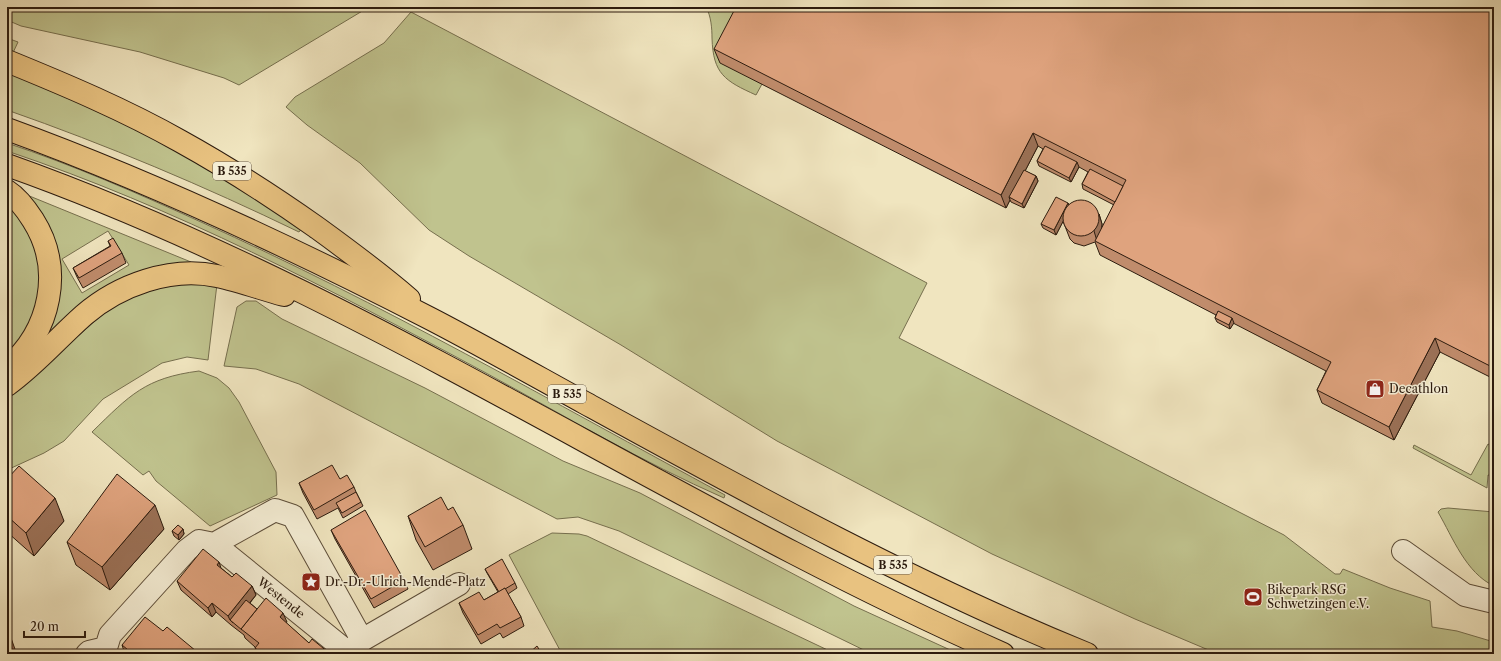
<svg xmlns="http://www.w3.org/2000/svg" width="1501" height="661" viewBox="0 0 1501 661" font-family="'Libre Caslon Text',serif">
<rect width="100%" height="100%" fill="#f0e5bf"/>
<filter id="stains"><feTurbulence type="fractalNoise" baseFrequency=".005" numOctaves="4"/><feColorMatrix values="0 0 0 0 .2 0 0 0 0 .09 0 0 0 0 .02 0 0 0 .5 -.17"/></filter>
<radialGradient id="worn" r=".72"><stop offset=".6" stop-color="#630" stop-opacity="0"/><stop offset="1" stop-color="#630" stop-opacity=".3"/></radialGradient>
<g fill="#c0c38e" stroke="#766f4e" fill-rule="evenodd">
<path d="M7,7H369L239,85L224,78L140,52L21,26L7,20Z"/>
<path d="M706,7H748L762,84L756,95C725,81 713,74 712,38C712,28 711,16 706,7Z"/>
<path d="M411,12L927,283L899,338L1284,535L1335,574H1340L1343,569L1390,588L1430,601L1432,627L1457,631L1494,642V654H1218L1135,619L992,554L777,441L621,345L469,256L429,230L360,163L307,125L286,107L295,97L384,43Z"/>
<path d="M7,38L18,42L11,57L7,55Z"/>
<path d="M7,71L114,117L223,174L302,228L299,232C204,186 107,145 7,110Z"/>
<path d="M7,143C73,165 137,193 201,222C381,303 551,401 725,495L724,498C642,462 565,416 486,373C332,290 174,207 7,151Z"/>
<path d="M27,195L191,262V264L52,333L49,332L48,330L56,310L59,295ZM108,231L129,265L82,293L62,259Z"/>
<path d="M7,203C39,239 53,286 26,330C20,339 13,347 7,355Z"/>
<path d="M175,281L217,284L208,360L187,357L162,363L103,399L64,441L44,453L7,470V396L12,394L111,307L142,290Z"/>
<path d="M246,301H256L282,319L425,388L563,461L640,493L854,606L959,654H872L619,531L578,517L557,519L299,384L256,369L224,366L237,307Z"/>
<path d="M199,371L217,378L229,388L239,402L276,472L277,495L210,526L156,481L149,471L143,475L92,432C130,395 145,378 199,371Z"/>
<path d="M1488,444L1494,447V476L1488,475L1487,488L1413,448L1414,445L1471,475Z"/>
<path d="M1448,508L1494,512V586C1466,573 1453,538 1438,512L1441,509Z"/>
<path d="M552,533L579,534L587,536L836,654H562L509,555Z"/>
</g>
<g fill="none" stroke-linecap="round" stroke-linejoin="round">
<defs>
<g id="minor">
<path d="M214,544L350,654"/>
<path d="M1403,551L1465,595L1494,602"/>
<path d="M352,649L362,640L459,584"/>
<path d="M87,654L89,652L106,648L110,635L187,550L199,541L214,544L275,510L293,516L362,640"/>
</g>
<g id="highway">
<path d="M7,61C66,85 125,110 180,141C227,167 272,196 316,227C349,251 378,272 409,299"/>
<path d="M7,129C153,182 293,248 431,319C483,346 534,375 585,403C749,493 914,584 1087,654"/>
<path d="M7,165C357,289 665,505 1003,654"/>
<path d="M7,191C18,198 26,209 33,220C64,269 51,331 7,368"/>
<path d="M7,385C35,365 58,338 84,315C119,285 171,266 217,276C240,281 262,289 284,295"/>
</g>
</defs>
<use href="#minor" stroke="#5d4e3a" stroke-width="24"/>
<use href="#highway" stroke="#2c1b0e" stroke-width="24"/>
<use href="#minor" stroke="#f5eed5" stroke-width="22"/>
<use href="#highway" stroke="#e8c280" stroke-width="22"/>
</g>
<g fill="#c08c6c" stroke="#2c1b0e">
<path d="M1494,7V379L1440,352L1394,440L1322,403L1317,390L1326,371L1233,323L1230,329L1217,322L1215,318L1216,315L1100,255L1095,242L1084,246L1074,243L1070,239L1063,221L1056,235L1043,228L1041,224L1068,203L1069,205L1099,214L1102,224V228L1114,205L1083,189L1082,184L1088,172L1079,167L1071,182L1039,166L1037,161L1043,149L1038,146L1025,171L1036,176L1038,181L1024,208L1011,202L1010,200L1006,208L720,63L714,49Z"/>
<path d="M108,241L122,253L126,263L83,288L77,277L73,268L110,246Z"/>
<path d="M7,479L64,521L34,556L7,532Z"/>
<path d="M340,479L354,487L356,492L363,506L343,518L338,508L317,519L303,493L299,483Z"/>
<path d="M448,510L463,525L472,549L433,570L416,540L408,516Z"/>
<path d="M164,529L110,590L76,565L67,542Z"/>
<path d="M183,529L184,534L179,540L174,536L172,531Z"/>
<path d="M331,530L404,580L408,589L374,608L335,539Z"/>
<path d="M221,568L232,577L252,586L256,595L250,603L257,609L287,622L286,623L309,643L329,653L330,654H257L255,647L245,638L244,635L231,625L216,612L212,617L181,590L177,581Z"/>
<path d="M485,569L515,583L517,588L508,594L521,617L524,626L503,638L500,633L481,644L463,613L459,603L484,600L498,592L487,573Z"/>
<path d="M163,631L196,651L197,654H125L122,645Z"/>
</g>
<g fill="#9c7258" stroke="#2c1b0e">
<path d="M1033,133L1038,146L1011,198L1009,197L1010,200L1006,208L1001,195Z"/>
<path d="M1077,162L1079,167L1071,182L1069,178Z"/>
<path d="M1036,176L1038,181L1024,208L1022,204Z"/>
<path d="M1068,203L1070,208L1056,235L1054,230Z"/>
<path d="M1099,214L1102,224L1101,235L1097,241L1094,231Z"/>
<path d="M1232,318L1234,323L1230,329L1229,325Z"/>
<path d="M1435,338L1440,352L1394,440L1389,427Z"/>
<path d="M55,498L64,521L34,556L26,533Z"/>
<path d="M155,505L164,529L110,590L102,567Z"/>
<path d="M183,529L184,534L179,540L178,535Z"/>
<path d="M219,562L222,571L217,565Z"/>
<path d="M252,586L256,595L233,623L230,620L228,616Z"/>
<path d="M212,603L216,612L212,617L208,608Z"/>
<path d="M283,613L287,622L283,627L280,617Z"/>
<path d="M11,638L16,652L14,654H7V642Z"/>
</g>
<g fill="#dfa37e" stroke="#2c1b0e">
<path d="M736,7H1494V368L1435,338L1389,427L1317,390L1331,362L1095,241L1126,180L1033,133L1001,195L714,49Z"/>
<path d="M1045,146L1077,162L1069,178L1037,161Z"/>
<path d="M1090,169L1123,186L1115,202L1082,184Z"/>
<path d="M1024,170L1036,176L1022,204L1009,197Z"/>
<path d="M1056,197L1068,203L1054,230L1041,224Z"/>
<circle cx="1081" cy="218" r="18"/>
<path d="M113,238L122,253L79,278L73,268L111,246L108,241Z"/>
<path d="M1218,311L1232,318L1229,325L1215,318Z"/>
<path d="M332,465L340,479L347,475L354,487L314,510L299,483Z"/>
<path d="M19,466L55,498L26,533L7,516V479Z"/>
<path d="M117,474L155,505L102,567L67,542Z"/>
<path d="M356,492L361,502L342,513L336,503Z"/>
<path d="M441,497L448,510L453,507L463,525L425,547L408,516Z"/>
<path d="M365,510L404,580L371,599L331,530Z"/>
<path d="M178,525L183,529L178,535L172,531Z"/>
<path d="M203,549L219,562L217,565L232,577L236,573L252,586L228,616L212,603L208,608L177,581Z"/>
<path d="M502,559L515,583L505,589V588L499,592L485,569Z"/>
<path d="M505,588L521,617L500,628L497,624L478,635L459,603L479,592L484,600Z"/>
<path d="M266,598L283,613L280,617L309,643L312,639L329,653L328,654H263L255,648L259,643L241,629Z"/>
<path d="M246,600L257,609L241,629L242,630L230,620Z"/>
<path d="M145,617L163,631L167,627L196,651L194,654H133L122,645Z"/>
<path d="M7,634L11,638L7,642Z"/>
<path d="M537,646L542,654H528Z"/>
</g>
<defs>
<symbol id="shop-square" viewBox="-11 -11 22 22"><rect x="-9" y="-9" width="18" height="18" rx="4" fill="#8f2418" stroke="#f5eed5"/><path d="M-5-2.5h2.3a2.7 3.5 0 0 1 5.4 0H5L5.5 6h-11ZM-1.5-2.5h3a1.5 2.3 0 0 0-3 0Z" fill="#fff"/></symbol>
<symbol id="sight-square" viewBox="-11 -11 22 22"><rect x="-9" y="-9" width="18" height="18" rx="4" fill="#8f2418" stroke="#f5eed5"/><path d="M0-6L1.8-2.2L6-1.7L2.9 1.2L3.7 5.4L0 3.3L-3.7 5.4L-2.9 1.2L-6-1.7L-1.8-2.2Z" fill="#fff"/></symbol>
<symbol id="stadium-square" viewBox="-11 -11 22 22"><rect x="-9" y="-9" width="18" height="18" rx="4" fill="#8f2418" stroke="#f5eed5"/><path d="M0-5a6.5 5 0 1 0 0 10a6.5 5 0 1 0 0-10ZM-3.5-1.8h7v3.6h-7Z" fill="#fff"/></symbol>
</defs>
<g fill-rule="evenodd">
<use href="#shop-square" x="1364" y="378" width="22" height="22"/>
<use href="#sight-square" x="300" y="571" width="22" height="22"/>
<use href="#stadium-square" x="1242" y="586" width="22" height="22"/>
</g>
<g text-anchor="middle" stroke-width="3" stroke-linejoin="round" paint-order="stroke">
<g fill="#f5eed5" stroke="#685a4a" stroke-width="1">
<rect x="213" y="162" width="38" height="18" rx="3"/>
<rect x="548" y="385" width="38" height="18" rx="3"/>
<rect x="874" y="556" width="38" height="18" rx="3"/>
</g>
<g font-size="11" font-weight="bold" fill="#2c1b0e">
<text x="232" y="175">B 535</text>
<text x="567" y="398">B 535</text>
<text x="893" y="569">B 535</text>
</g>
<g font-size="12" fill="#2c1b0e" stroke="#f5eed5" text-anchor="start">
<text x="1389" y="393">Decathlon</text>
<text x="325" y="586">Dr.-Dr.-Ulrich-Mende-Platz</text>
<text x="1267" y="594">Bikepark RSG<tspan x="1267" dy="14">Schwetzingen e.V.</tspan></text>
</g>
<g font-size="12" fill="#2c1b0e" stroke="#f5eed5">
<text transform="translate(281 598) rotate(39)" y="4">Westende</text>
</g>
</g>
<rect width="1501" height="661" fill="none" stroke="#f0e5bf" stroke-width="24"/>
<rect x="8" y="8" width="1485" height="645" fill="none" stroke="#2c1b0e" stroke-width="2"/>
<rect x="12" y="12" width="1477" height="637" fill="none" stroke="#2c1b0e"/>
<path d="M24 631v6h61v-6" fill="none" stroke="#2c1b0e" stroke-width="2"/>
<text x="30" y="631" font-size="12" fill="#2c1b0e" stroke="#f5eed5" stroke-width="3" paint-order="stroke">20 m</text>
<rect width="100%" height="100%" filter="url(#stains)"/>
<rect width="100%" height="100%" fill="url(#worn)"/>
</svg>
